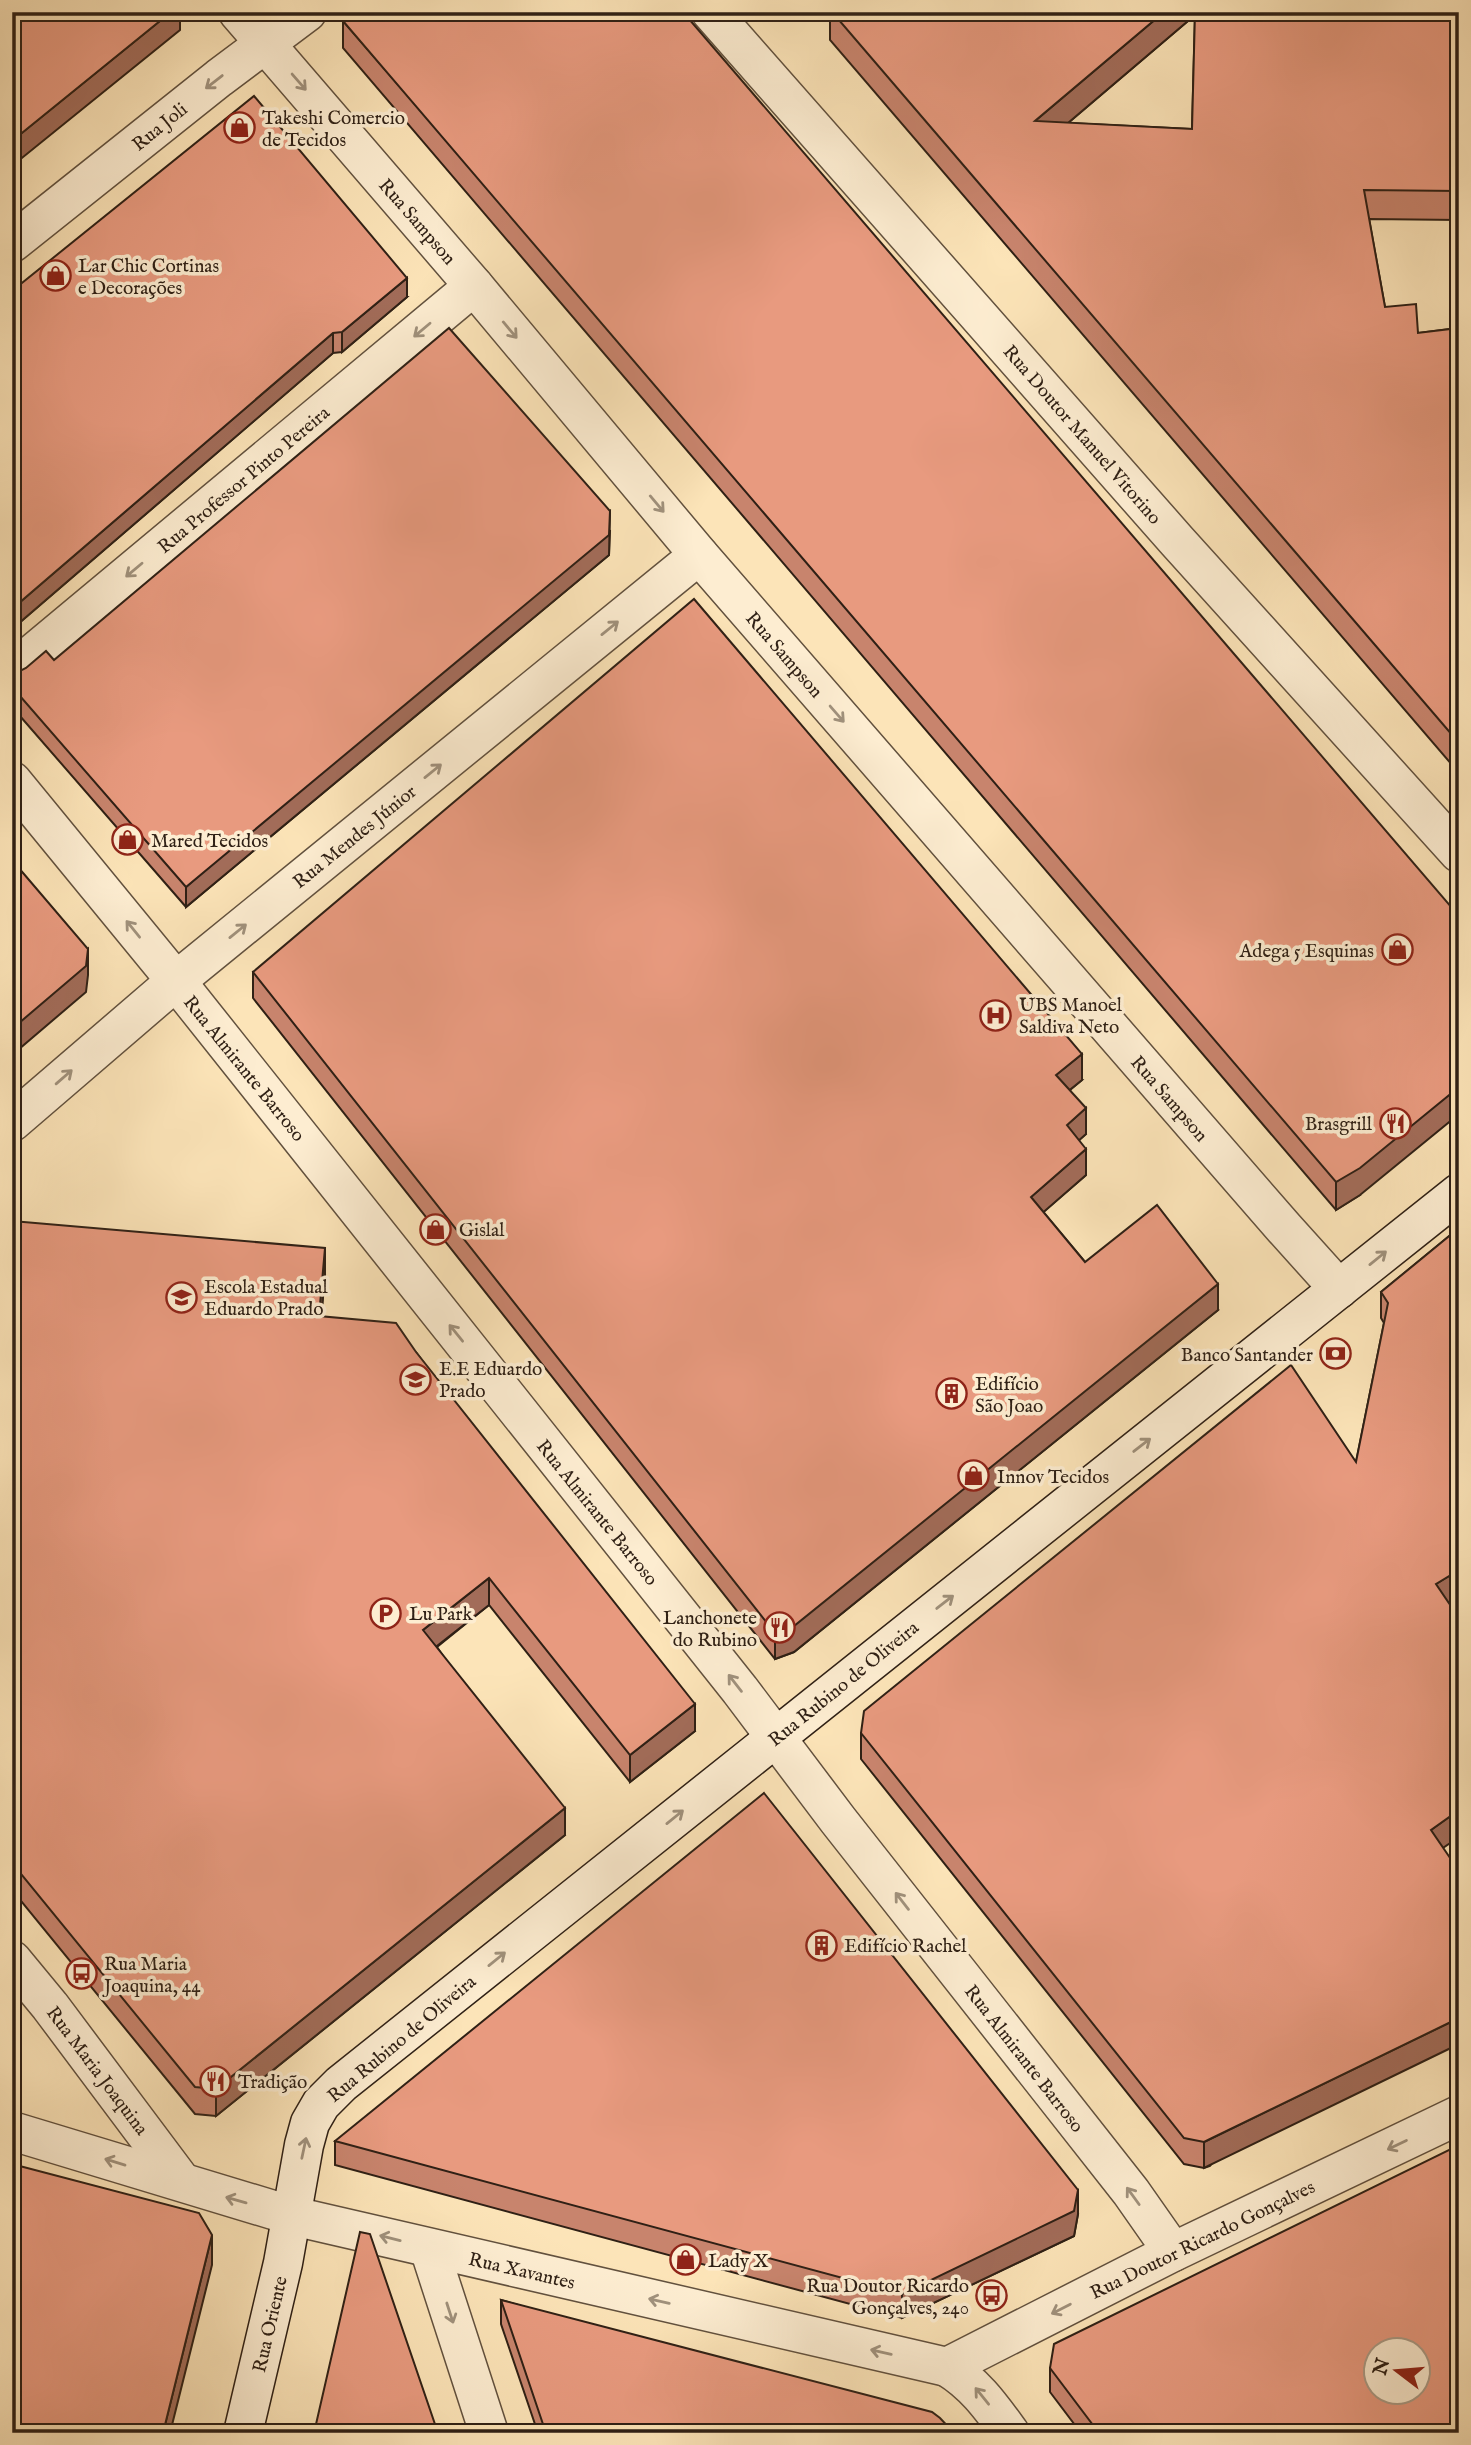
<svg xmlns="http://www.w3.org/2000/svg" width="1471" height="2445" viewBox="0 0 1471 2445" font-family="'IM FELL English',serif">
<rect width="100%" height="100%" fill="#fce4b8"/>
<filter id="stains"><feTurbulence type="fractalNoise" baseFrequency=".00286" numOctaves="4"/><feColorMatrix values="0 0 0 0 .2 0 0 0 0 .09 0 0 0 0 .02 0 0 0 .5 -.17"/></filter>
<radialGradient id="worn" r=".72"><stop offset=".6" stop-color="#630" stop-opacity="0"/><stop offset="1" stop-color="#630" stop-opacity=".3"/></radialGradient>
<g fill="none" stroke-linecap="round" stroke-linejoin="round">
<defs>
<g id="minor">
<path d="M238,12L474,286L699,555L1284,1228L1339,1289"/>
<path d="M711,12L1177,541L1459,853"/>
<path d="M12,243L219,78L307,12"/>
<path d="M12,671L474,286"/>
<path d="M12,781L176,981L740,1690L838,1820L1131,2192L1173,2252"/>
<path d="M12,1122L176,981L699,555"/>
<path d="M12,1960L50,2006L181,2181"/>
<path d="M947,2367C975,2384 991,2407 1010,2433"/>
</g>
<g id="tertiary">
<path d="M12,2131L293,2216L947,2367L1173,2252L1459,2115"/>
<path d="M429,2248L489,2433"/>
</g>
<path id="secondary" d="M243,2433L283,2263L304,2145L310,2123L321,2104L341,2084L1459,1193"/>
</defs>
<use href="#minor" stroke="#62513e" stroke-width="41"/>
<use href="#tertiary" stroke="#62513e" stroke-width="41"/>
<use href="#secondary" stroke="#2f2015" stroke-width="41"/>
<use href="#minor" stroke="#fdedd1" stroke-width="38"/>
<use href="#tertiary" stroke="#fdedd1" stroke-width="38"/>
<use href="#secondary" stroke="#fdedd1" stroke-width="38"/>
</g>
<g fill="#c8846d" stroke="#2f2015" stroke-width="2" fill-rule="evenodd">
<path d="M830,12H1459V220L1369,219L1385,307L1418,333L1459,328V773L830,40ZM1195,15L1192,129L1068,123Z"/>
<path d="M343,21L1360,1195L1336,1210L343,48Z"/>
<path d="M12,291L407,297L342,352L333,353L18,624V637Z"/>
<path d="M610,531L609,555L186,907L13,708L12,672L16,673L54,660Z"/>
<path d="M253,972L1082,1080L1070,1090L1086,1134L1079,1140L1086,1175L1043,1212L1085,1262L1218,1310L794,1652L775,1659L253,998Z"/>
<path d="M12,1221L325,1275L321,1316L416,1352L695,1731L630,1782L489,1605L437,1647L565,1835L216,2116L195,2114L12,1890Z"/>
<path d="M1459,1228L1443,1848L1210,2166L1204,2168L1184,2164L861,1759V1733L1356,1462L1384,1323L1381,1318V1292Z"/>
<path d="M335,2141L1078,2214L1074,2236L902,2318L335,2165Z"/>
<path d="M501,2300L954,2433H538L501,2324Z"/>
<path d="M1050,2368L1459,2433H1081L1050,2392Z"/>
</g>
<g fill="#a26c59" stroke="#2f2015" stroke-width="2">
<path d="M171,12H180V30L12,166V141Z"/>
<path d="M1164,12H1195V15L1035,151V121Z"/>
<path d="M407,278V297L342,352V332Z"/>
<path d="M333,333V353L18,624V637L12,642V609Z"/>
<path d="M610,511L609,555L186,907V887Z"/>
<path d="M88,949V975L86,992L12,1055V1029Z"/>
<path d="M1082,1054V1080L1056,1101V1075Z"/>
<path d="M1459,1087V1114L1360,1195L1336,1210V1182Z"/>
<path d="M1086,1108V1134L1067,1151V1125Z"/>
<path d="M1086,1149V1175L1031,1223V1197Z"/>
<path d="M325,1248V1275L319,1343V1316Z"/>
<path d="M1218,1284V1310L794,1652L775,1659V1633Z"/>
<path d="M1459,1570V1596L1436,1610V1584Z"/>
<path d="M489,1578V1605L423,1657V1630Z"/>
<path d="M695,1704V1731L630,1782V1755Z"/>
<path d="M565,1808V1835L216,2116V2089Z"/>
<path d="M1459,1810V1837L1431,1856V1830Z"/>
<path d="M1459,2018V2044L1204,2168V2142Z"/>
<path d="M1078,2190V2214L1074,2236L902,2318V2294Z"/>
<path d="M212,2235V2265L170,2433H163Z"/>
</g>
<g fill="#e89a7f" stroke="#2f2015" stroke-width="2" fill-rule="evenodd">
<path d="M12,12H171L12,141Z"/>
<path d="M355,12H683L1459,916V1087L1360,1168L1336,1182L343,21Z"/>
<path d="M832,12H1164L1035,121L1192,129L1195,12H1459V191L1364,190L1385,307L1416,304L1418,333L1459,328V743Z"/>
<path d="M254,96L407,278L342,332L333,333L12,609V291Z"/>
<path d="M449,328L610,511L609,535L186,887L13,688L14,687L12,684V672L16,673L26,668L46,651L54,660Z"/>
<path d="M694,599L1082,1054L1056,1075L1086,1108L1067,1125L1086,1149L1031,1197L1085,1262L1157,1205L1218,1284L794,1626L775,1633L253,972Z"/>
<path d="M12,611L18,618L12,623Z"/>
<path d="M12,860L88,949L86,966L12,1029Z"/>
<path d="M12,1221L325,1248L319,1316L396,1323L416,1352L695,1704L630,1755L489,1578L423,1630L565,1808L216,2089L195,2087L12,1863Z"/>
<path d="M1459,1228V1570L1436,1584L1459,1618V1810L1431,1830L1459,1871V2018L1210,2139L1204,2142L1184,2138L861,1733L864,1711L1291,1365L1356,1462L1388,1303L1381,1292Z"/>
<path d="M764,1793L1078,2190L1074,2211L902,2294L335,2141Z"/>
<path d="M1459,2145V2433H1099L1050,2368L1054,2344ZM1376,2350H1418V2392H1376Z"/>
<path d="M12,2164L199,2213L212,2235L163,2433H12Z"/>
<path d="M360,2232L370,2234L438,2433H314Z"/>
<path d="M501,2300L932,2412L940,2418L954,2433H546Z"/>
</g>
<defs><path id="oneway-shaft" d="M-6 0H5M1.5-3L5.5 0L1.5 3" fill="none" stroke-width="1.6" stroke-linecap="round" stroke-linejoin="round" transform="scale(1.75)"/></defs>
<g stroke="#a0917c">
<use href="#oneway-shaft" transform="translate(214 82) rotate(142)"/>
<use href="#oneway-shaft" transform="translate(299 82) rotate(49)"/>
<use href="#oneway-shaft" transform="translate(422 330) rotate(140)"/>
<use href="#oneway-shaft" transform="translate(510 330) rotate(50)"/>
<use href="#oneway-shaft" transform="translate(657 504) rotate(50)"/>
<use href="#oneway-shaft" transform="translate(134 570) rotate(140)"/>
<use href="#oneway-shaft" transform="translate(610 628) rotate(-39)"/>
<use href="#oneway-shaft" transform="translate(837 714) rotate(49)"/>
<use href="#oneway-shaft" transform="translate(433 771) rotate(-39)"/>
<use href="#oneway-shaft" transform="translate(133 929) rotate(-129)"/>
<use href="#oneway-shaft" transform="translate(238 931) rotate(-39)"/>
<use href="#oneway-shaft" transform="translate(64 1077) rotate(-41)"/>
<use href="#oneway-shaft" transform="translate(1378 1258) rotate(-39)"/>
<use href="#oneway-shaft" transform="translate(456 1333) rotate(-129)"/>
<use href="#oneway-shaft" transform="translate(1142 1445) rotate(-38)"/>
<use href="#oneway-shaft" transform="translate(945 1602) rotate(-38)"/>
<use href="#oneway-shaft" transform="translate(735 1683) rotate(-128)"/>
<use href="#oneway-shaft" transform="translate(675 1817) rotate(-39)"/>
<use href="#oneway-shaft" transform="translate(902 1901) rotate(-128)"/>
<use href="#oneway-shaft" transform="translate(497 1959) rotate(-39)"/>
<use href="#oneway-shaft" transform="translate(1397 2145) rotate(154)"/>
<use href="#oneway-shaft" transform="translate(304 2148) rotate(-78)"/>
<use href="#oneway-shaft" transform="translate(115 2162) rotate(-163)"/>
<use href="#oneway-shaft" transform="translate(1133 2196) rotate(-126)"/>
<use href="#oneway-shaft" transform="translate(236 2200) rotate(-164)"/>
<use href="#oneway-shaft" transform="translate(390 2238) rotate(-166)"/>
<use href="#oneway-shaft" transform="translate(659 2301) rotate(-167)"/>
<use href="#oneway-shaft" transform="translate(1061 2309) rotate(153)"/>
<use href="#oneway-shaft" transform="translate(450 2313) rotate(72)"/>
<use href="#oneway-shaft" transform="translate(881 2352) rotate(-167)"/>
<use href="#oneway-shaft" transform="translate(982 2396) rotate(-129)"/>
</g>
<defs>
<symbol id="shop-ring" viewBox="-11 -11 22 22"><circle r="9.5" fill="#fdedd1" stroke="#8f2418" stroke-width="1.5"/><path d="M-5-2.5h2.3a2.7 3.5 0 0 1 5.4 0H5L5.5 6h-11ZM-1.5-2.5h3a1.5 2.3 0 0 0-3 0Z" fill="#8f2418"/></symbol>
<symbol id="hospital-ring" viewBox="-11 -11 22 22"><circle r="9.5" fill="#fdedd1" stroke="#8f2418" stroke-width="1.5"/><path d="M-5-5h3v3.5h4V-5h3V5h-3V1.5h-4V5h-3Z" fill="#8f2418"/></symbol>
<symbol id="restaurant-ring" viewBox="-11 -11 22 22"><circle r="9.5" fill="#fdedd1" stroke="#8f2418" stroke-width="1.5"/><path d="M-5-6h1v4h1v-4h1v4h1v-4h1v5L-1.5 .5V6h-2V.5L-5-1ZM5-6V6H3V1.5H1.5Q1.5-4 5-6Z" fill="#8f2418"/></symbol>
<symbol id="school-ring" viewBox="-11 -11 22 22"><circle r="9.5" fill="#fdedd1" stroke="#8f2418" stroke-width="1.5"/><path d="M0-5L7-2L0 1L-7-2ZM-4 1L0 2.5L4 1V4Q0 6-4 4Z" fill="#8f2418"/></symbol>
<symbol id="bank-ring" viewBox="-11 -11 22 22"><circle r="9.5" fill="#fdedd1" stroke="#8f2418" stroke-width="1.5"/><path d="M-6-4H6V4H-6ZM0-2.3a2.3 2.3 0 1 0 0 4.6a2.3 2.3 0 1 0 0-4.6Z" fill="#8f2418"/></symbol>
<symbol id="building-ring" viewBox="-11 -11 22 22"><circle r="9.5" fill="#fdedd1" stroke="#8f2418" stroke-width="1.5"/><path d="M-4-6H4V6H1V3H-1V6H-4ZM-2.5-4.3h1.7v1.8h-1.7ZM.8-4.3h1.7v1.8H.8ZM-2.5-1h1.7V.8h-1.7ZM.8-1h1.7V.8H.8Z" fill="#8f2418"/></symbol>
<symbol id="parking-ring" viewBox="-11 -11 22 22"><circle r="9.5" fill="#fdedd1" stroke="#8f2418" stroke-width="1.5"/><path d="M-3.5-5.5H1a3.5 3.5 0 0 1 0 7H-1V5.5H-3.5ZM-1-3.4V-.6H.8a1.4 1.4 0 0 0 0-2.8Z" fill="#8f2418"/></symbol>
<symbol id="bus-ring" viewBox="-11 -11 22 22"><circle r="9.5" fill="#fdedd1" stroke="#8f2418" stroke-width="1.5"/><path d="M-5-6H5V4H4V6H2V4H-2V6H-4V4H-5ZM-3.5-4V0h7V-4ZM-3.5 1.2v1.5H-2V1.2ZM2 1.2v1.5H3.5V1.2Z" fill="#8f2418"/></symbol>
</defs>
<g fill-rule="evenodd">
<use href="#shop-ring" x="222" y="110" width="35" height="35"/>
<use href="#shop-ring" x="38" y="258" width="35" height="35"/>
<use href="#shop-ring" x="110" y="822" width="35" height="35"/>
<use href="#shop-ring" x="1380" y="932" width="35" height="35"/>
<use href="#hospital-ring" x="978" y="998" width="35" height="35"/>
<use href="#restaurant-ring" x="1378" y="1106" width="35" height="35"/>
<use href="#shop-ring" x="418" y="1212" width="35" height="35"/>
<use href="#school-ring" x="164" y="1280" width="35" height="35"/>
<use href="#bank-ring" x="1318" y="1336" width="35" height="35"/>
<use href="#school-ring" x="398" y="1362" width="35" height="35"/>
<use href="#building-ring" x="934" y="1376" width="35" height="35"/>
<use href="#shop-ring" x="956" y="1458" width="35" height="35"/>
<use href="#parking-ring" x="368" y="1596" width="35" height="35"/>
<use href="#restaurant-ring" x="762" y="1610" width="35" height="35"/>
<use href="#building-ring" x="804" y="1928" width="35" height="35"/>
<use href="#bus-ring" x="64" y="1956" width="35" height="35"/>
<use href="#restaurant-ring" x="198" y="2064" width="35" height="35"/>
<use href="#shop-ring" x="668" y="2242" width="35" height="35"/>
<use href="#bus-ring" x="974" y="2278" width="35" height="35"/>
</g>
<g text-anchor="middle" stroke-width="7" stroke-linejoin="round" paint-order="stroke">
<g font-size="19" fill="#2f2015" stroke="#fdedd1" text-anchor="start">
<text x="262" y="124">Takeshi Comercio<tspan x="262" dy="22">de Tecidos</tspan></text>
<text x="78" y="272">Lar Chic Cortinas<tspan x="78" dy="22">e Decorações</tspan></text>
<text x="151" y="847">Mared Tecidos</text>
<text x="1374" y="957" text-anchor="end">Adega 5 Esquinas</text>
<text x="1019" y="1011">UBS Manoel<tspan x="1019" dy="22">Saldiva Neto</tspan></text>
<text x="1372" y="1130" text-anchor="end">Brasgrill</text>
<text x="459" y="1236">Gislal</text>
<text x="204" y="1293">Escola Estadual<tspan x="204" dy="22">Eduardo Prado</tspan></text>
<text x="1313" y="1361" text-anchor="end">Banco Santander</text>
<text x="439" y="1375">E.E Eduardo<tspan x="439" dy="22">Prado</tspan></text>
<text x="975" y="1390">Edifício<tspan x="975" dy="22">São Joao</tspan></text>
<text x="997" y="1483">Innov Tecidos</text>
<text x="409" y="1620">Lu Park</text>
<text x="757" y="1624" text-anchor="end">Lanchonete<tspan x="757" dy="22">do Rubino</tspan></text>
<text x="844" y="1952">Edifício Rachel</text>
<text x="104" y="1970">Rua Maria<tspan x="104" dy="22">Joaquina, 44</tspan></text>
<text x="238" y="2088">Tradição</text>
<text x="708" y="2267">Lady X</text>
<text x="969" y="2292" text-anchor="end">Rua Doutor Ricardo<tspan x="969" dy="22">Gonçalves, 240</tspan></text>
</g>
<g font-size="19" fill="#2f2015" stroke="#fdedd1">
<text transform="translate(159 126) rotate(-39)" y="7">Rua Joli</text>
<text transform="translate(418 221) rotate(49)" y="7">Rua Sampson</text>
<text transform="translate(1083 434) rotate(49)" y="7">Rua Doutor Manuel Vitorino</text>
<text transform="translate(243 479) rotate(-40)" y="7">Rua Professor Pinto Pereira</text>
<text transform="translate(785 654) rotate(49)" y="7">Rua Sampson</text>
<text transform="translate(354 836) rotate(-39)" y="7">Rua Mendes Júnior</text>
<text transform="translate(245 1068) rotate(51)" y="7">Rua Almirante Barroso</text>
<text transform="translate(1170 1098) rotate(49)" y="7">Rua Sampson</text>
<text transform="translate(598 1512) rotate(51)" y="7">Rua Almirante Barroso</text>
<text transform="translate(843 1683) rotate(-39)" y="7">Rua Rubino de Oliveira</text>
<text transform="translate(401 2038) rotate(-40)" y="7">Rua Rubino de Oliveira</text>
<text transform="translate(1025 2058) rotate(52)" y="7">Rua Almirante Barroso</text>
<text transform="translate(98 2070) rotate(53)" y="7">Rua Maria Joaquina</text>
<text transform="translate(1202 2239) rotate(-26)" y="7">Rua Doutor Ricardo Gonçalves</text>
<text transform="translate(522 2270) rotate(13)" y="7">Rua Xavantes</text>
<text transform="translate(269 2324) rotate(-77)" y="7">Rua Oriente</text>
</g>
</g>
<rect width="1471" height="2445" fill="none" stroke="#fce4b8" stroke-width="42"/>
<rect x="14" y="14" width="1443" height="2417" fill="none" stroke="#2f2015" stroke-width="3.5"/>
<rect x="21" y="21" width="1429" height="2403" fill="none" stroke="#2f2015" stroke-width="2"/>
<g transform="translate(1397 2371) rotate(286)"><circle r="33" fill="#fdedd1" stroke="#ab9b86" stroke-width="2"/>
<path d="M0-5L12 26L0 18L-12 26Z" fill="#8f2418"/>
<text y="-10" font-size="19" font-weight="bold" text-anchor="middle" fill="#2f2015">N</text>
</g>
<rect width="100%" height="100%" filter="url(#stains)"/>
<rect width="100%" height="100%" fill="url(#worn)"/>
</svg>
